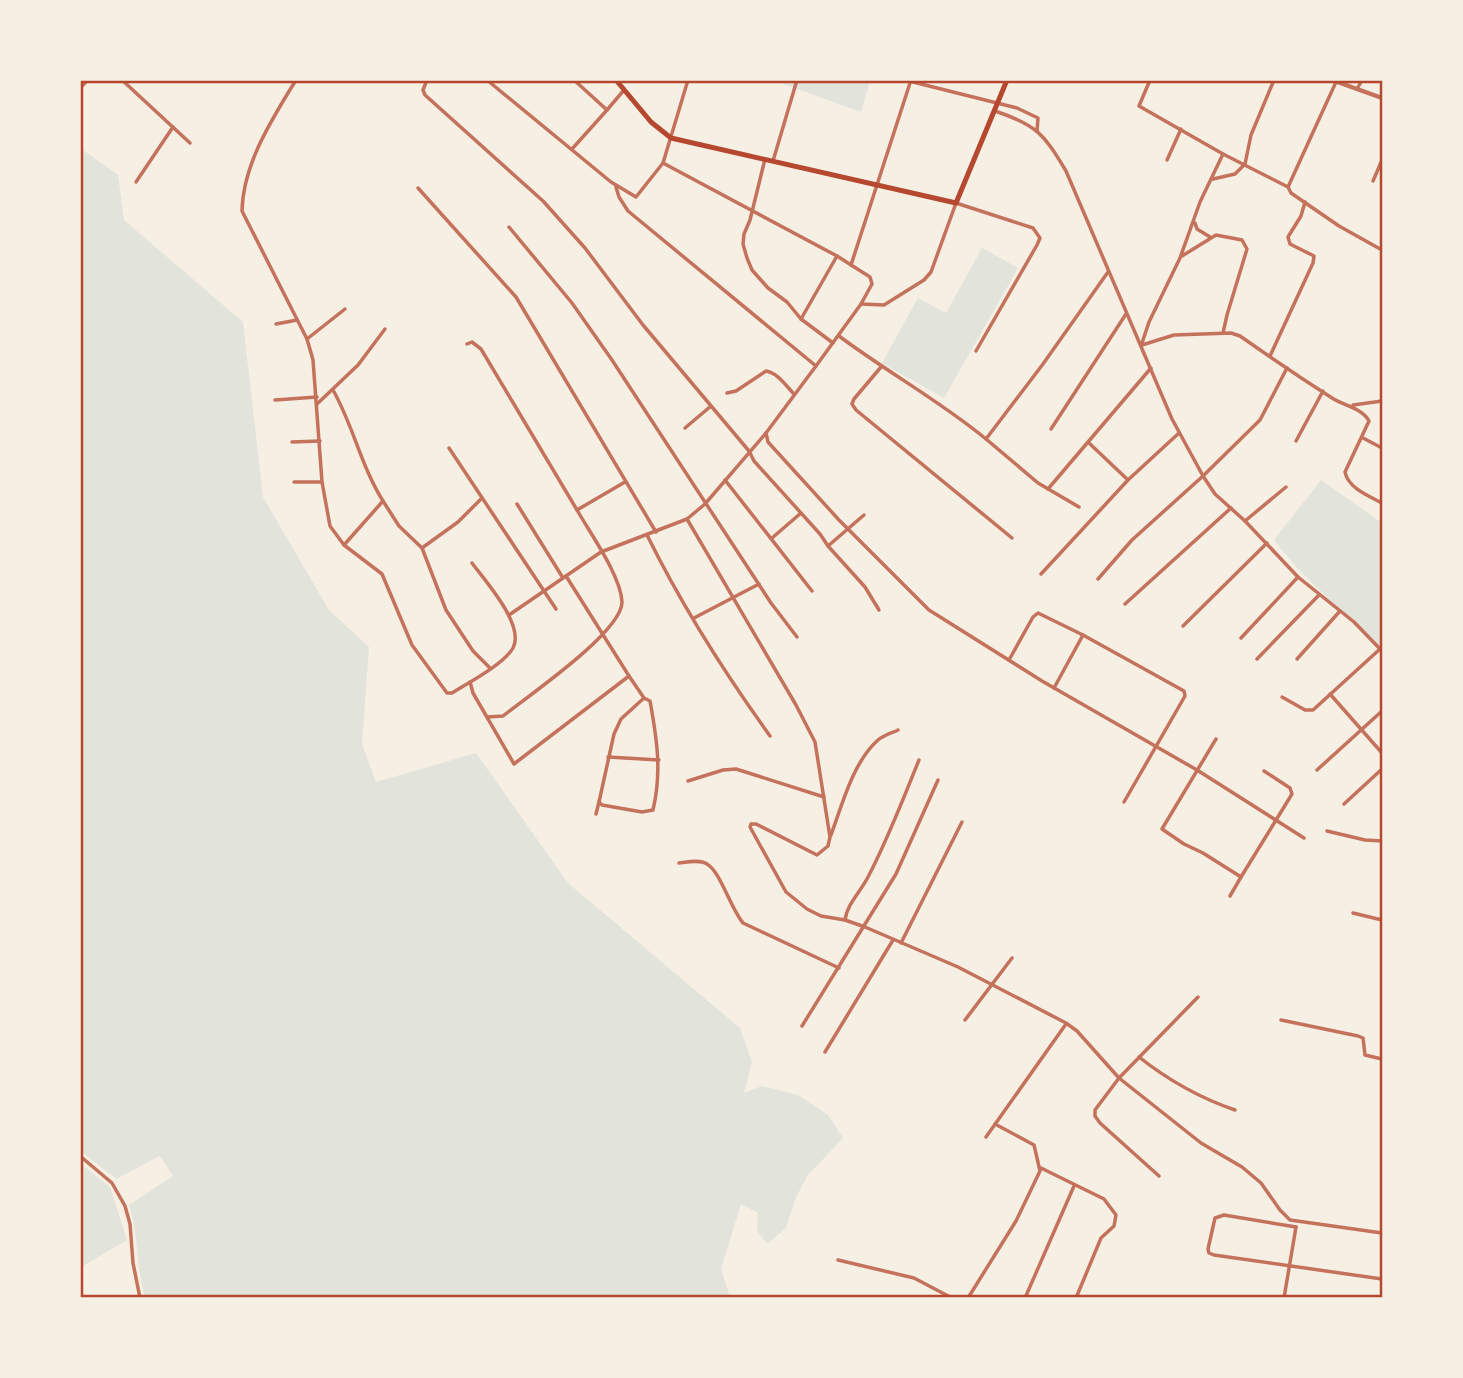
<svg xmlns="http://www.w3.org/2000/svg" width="1463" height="1378" viewBox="0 0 1463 1378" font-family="'Source Serif 4',serif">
<rect width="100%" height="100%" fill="#f6efe4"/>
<g fill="#e2e4dc">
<path d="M775,81H870L861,112Z"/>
<path d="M80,148L118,175L124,220L243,322L263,497L329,610L369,647L362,744L376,782L476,753L568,883L740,1028L752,1062L744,1093L762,1086L798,1095L828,1115L843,1138L808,1175L796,1197L786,1228L767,1244L757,1231L758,1213L741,1204L721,1269L730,1297H145C136,1267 139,1235 129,1205L173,1176L160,1156L116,1179L81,1151Z"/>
<path d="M982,248L1018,268L944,398L882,363L918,298L946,313Z"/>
<path d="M1321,480L1382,523V651L1298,569L1274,540Z"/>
<path d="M81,1164L110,1187L127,1240L81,1267Z"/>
</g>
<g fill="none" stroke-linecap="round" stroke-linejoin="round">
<g stroke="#c5725c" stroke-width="3.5">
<path d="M122,80L190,143"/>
<path d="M296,80C272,119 243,164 242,211L307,339L313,360L322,482L330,526L344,545L382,574L412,645L447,693H452C468,683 504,664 513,648C525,625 486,582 472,563"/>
<path d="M427,80L423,90L425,95L543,201L585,248L643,325L749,451L754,461L820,534L828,546"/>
<path d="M487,80L611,182L636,197L663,163L688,80"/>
<path d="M574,80L607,110L624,90"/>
<path d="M905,80L1017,108L1038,118L1037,131"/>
<path d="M1150,80L1139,106L1223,154L1288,187"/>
<path d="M80,88L88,80"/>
<path d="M1357,89L1362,80"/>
<path d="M995,111C1037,125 1044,134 1066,171L1172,419L1203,476L1215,494L1245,521L1298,577L1354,622L1382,651"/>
<path d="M572,149L607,110"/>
<path d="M765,159L750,220L744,234L743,244L747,258L752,270L768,288L787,302L801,319L833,343"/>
<path d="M1167,160L1181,129"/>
<path d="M773,161L797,80"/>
<path d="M1213,179L1235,174L1245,164L1251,135L1274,80"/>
<path d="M1373,181L1382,160"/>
<path d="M136,182L173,127"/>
<path d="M616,187L619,197L628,211L816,366"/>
<path d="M1288,187L1336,82"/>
<path d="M1288,187L1291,193L1339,226L1382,250"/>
<path d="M418,188L516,297L656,532"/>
<path d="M1195,223L1197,229L1210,237"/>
<path d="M509,227L572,303L612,360L771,603L797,637"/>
<path d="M1182,256L1216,235L1242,240L1247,249L1227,315L1223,333"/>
<path d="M851,265L911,80"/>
<path d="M861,304L884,305L924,280L931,272L956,203L1033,228L1040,238L1037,245L976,351"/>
<path d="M801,319L837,256"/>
<path d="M276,324L297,320"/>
<path d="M839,336C887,372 940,401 986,439L1043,364L1108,272"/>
<path d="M307,339L345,309"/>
<path d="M1142,343L1149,322L1180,258L1200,202L1223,154"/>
<path d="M467,344L472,342L481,349L577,510L625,482"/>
<path d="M1142,345L1174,335L1231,333L1240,336C1270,357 1301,378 1332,398C1344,406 1362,408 1369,421L1345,472C1348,488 1369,496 1382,503"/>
<path d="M1270,356L1313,263L1314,256L1290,244L1288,237L1301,216L1305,202"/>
<path d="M881,367L854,399L852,404L856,410L1012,538"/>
<path d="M333,390C353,425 361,466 383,501"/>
<path d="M727,393L736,391L766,371C778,373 786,386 794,394"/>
<path d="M275,400L317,397"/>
<path d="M317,404L358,365L385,329"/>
<path d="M1353,405L1382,401"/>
<path d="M685,428L711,406"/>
<path d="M1051,429L1126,314"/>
<path d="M766,433L768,442L839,520L929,610L1042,681L1197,770L1304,838"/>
<path d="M1363,438L1382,448"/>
<path d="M986,439L1038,483L1079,507"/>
<path d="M1296,441L1323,391"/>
<path d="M292,442L320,441"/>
<path d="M1089,443L1128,480"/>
<path d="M449,448L556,609"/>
<path d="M725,480L812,591"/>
<path d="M294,482H322"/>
<path d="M1048,489L1151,368"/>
<path d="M517,504L563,578"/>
<path d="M864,515L828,546L865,587L879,610"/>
<path d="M687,519L796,705L815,742L830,837L828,846L817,855L756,824H751L750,827L786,892L807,909L821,916L845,920L865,927L958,967L1066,1023L1077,1031L1119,1078L1201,1143L1242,1167L1261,1183L1280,1210L1290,1220L1382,1233"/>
<path d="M1245,521L1286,487"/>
<path d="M647,535C682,606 724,672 770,736"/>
<path d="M772,538L801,513"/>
<path d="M344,545L383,501L399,526L422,548L446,610L473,651L490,668"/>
<path d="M422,548L458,522L482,498"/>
<path d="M1041,574L1128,480L1179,433"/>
<path d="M1098,579L1132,540L1203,476L1260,420L1287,368"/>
<path d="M1125,604L1231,508"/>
<path d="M509,615L601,552L687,519L705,504L766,433L816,366L861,304L872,284L870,277L837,256L663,163"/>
<path d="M694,618L759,584"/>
<path d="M1183,626L1267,543"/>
<path d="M1083,635L1184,691L1185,696L1124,802"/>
<path d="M1241,638L1298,577"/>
<path d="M1257,659L1319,595"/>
<path d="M1297,659L1340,611"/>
<path d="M1009,660L1033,617L1038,613L1083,635L1054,688"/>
<path d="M629,676L644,698L621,719L614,734L599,802L602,805L642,812L653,810C662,772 657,739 650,701L644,698"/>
<path d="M470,682L473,693L514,764L629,676L566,576"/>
<path d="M1330,694L1382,753"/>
<path d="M1282,697L1305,710H1313L1380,649"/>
<path d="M487,717L503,716C528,696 622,632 622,602C621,576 590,533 577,510"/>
<path d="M1216,739L1162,829L1184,844L1203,853L1241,877L1292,794L1290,788L1264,771"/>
<path d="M608,757L659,760"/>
<path d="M1317,770L1382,711"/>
<path d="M688,781L723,770L736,769L824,797"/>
<path d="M1344,804L1382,769"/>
<path d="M596,814L599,802"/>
<path d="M1327,831L1365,840L1382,841"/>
<path d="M831,835C842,805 853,762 878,740C884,735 892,733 898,730"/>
<path d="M679,863C687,862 700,859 707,864C720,871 731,909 743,923L839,968"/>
<path d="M1230,896L1241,877"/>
<path d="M1353,913L1382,920"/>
<path d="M845,920C847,904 861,891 868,877C888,839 903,799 919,760"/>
<path d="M901,943L962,822"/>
<path d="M965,1020L1012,958"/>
<path d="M1281,1020L1358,1036L1363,1038L1365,1055L1382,1059"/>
<path d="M802,1026L896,874L938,780"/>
<path d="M825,1052L893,940"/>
<path d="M1139,1057C1168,1080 1200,1098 1235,1110"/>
<path d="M986,1137L1066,1024"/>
<path d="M80,1156L112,1183L125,1206L130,1224L133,1263L140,1298"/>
<path d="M1041,1168L1104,1199L1116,1215L1114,1226L1101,1238L1076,1298"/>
<path d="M1159,1176L1100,1123L1095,1116V1110L1119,1078L1198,997"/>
<path d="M1296,1227L1224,1215L1215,1218L1208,1249L1209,1253L1214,1255L1382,1279"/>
<path d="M838,1260L914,1278L952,1298"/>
<path d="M968,1298L1016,1221L1040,1171L1034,1145L995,1124"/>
<path d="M1025,1298L1074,1186"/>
<path d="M1284,1298L1296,1227"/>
</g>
<path stroke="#c5725c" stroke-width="4.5" d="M1332,80L1382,98"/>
<path stroke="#b5482f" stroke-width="5" d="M616,80L651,122L671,138L956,203L1007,80"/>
</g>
<rect width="1463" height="1378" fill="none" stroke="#f6efe4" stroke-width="164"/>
<rect x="82" y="82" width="1299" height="1214" fill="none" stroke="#b5482f" stroke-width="2.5"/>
</svg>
